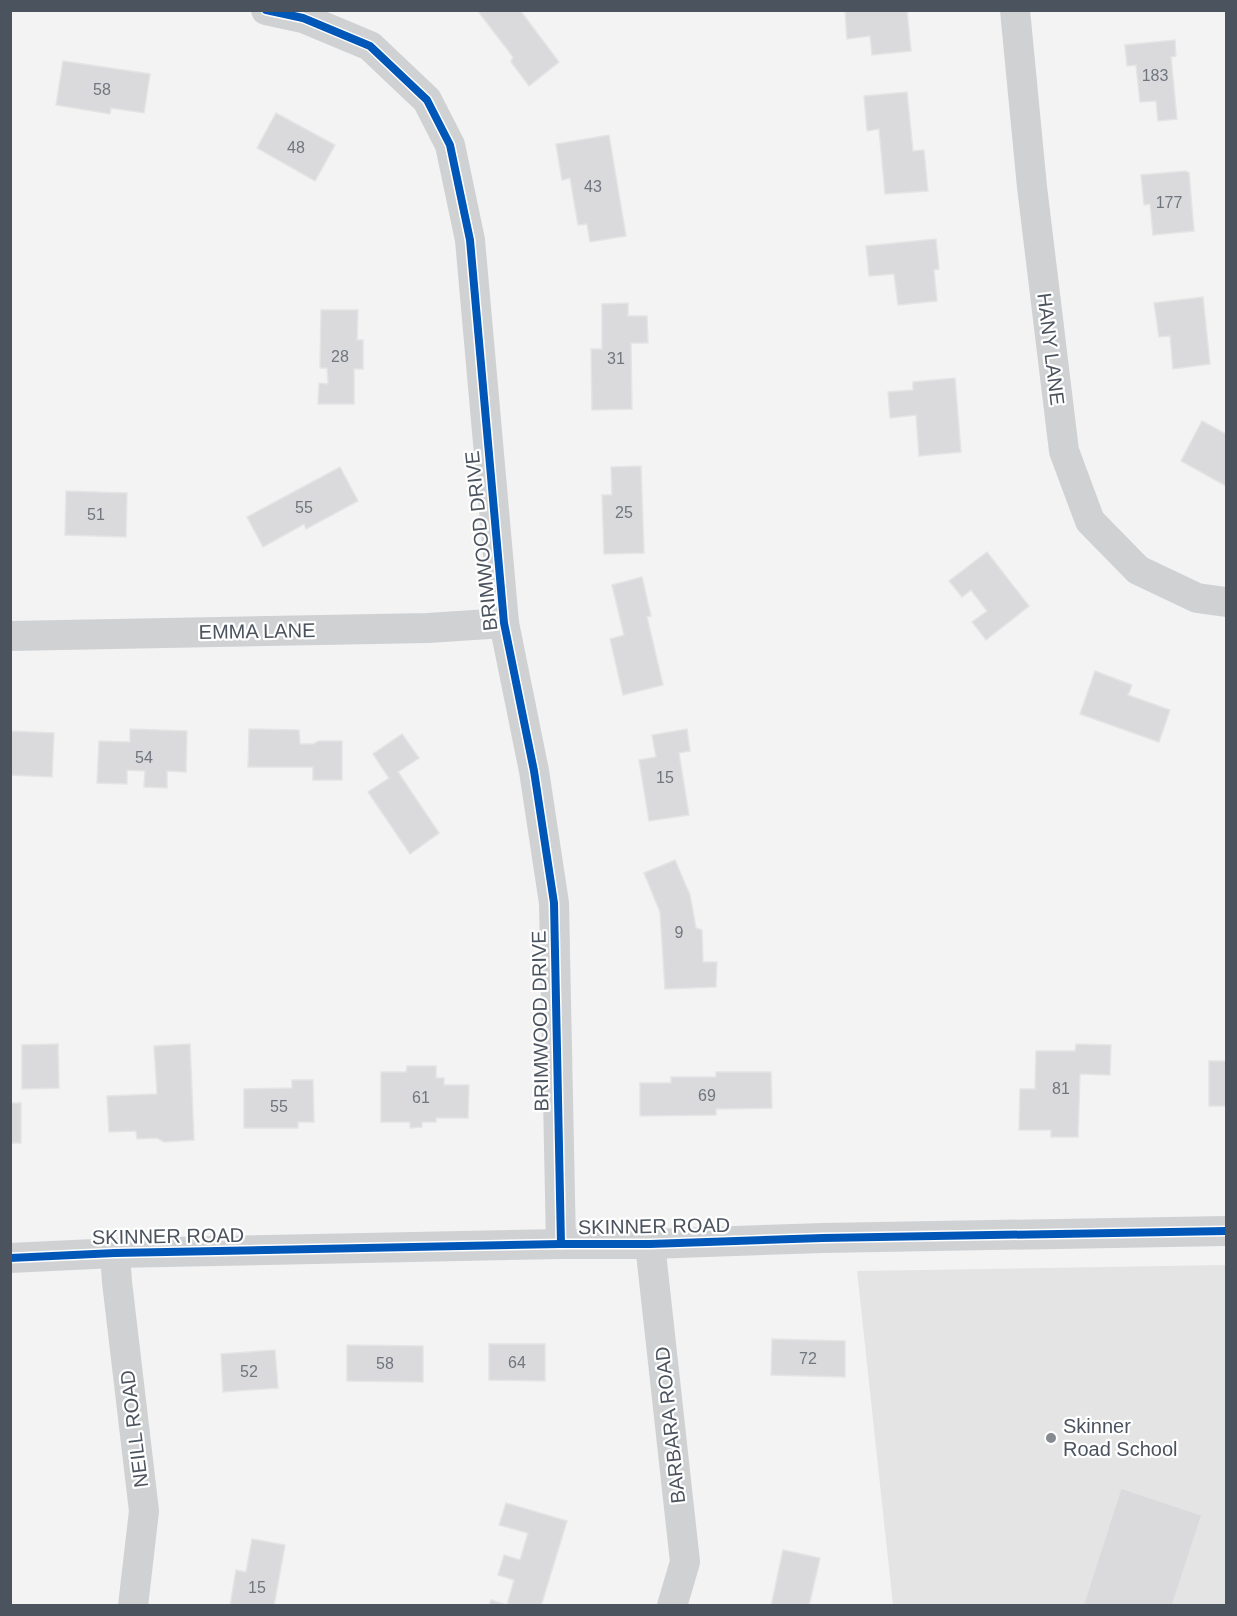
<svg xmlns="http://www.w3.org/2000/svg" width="1237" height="1616" viewBox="0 0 1237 1616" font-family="Helvetica,sans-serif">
<rect width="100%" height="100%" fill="#f3f3f3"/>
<path fill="#e5e4e4" d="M1226,1265V1605H893L857,1271Z"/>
<g fill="#dadadc" stroke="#e4e4e5" stroke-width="1.5">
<path d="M477,10H520L559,62L529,86L511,62L513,57Z"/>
<path d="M845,10H907L911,51L872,55L870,36L847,39Z"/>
<path d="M1175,40L1176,56L1171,57L1177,119L1158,121L1156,101L1140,102L1136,65L1127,66L1125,45Z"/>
<path d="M63,61L150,74L144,113L111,108L110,114L56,105Z"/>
<path d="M907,92L913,151L924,150L928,191L885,194L879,129L867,131L864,96Z"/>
<path d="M276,113L335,145L315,181L257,148Z"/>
<path d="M609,135L626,236L590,242L587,224L578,225L570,178L562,180L556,144Z"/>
<path d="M1186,171L1189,173L1194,231L1153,235L1150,204L1144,205L1141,175Z"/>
<path d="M936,239L939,269L934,270L937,301L898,305L894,274L869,276L866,246Z"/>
<path d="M1203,297L1210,364L1173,369L1170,336L1159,337L1154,303Z"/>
<path d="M628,303V316H647L648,343H631L632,409L592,410L591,349H602V304Z"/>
<path d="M321,310H358L357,340H363V369H354V404H318L319,383L328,384L327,368H320Z"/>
<path d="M955,378L961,452L919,456L916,415L890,418L888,392L913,390V382Z"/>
<path d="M1202,421L1226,434V486L1181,461Z"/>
<path d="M641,466L644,553L604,554L602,495H612L611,467Z"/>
<path d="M340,467L358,501L306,529L304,524L263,547L247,517Z"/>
<path d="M66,491L127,493L126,537L65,535Z"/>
<path d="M987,552L1029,606L986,640L972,622L987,611L971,590L962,597L949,581Z"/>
<path d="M642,577L651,616L647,617L663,685L623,695L610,639L624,635L612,585Z"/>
<path d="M1095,671L1132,685L1128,695L1170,710L1159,742L1080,714Z"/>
<path d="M130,729L187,731L186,772L167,771V788L144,787L145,771L127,770V784L97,783L99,741L130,742Z"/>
<path d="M249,729L299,730L300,744H313L319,741H342V780H313V767H248Z"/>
<path d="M687,729L690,751L679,753L689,815L649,821L639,760L656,757L652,735Z"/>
<path d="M10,731L54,733L52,777L10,775Z"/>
<path d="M402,734L419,758L398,772L439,833L410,854L368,792L389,778L373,754Z"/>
<path d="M675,860L690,895L696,928L702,930L703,962H717L716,987L665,989L660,912L644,873Z"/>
<path d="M58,1044L59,1088L22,1089V1045Z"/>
<path d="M190,1044L194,1140L164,1142L157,1138L137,1139L136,1131L109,1132L107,1096L157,1094L154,1046Z"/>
<path d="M1076,1044L1111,1045L1110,1075L1080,1074L1078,1137H1051V1130H1019L1020,1089H1035L1036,1051H1075Z"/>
<rect x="1209" y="1061" width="17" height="45"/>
<path d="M407,1066H436V1078H444V1085H469L468,1118H436V1122H422V1127L410,1128V1122H381V1072H406Z"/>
<path d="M716,1072H771L772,1108L716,1109V1115L640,1116V1083H671V1077H716Z"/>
<path d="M292,1080H313L314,1122H298V1128H244V1089L292,1088Z"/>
<rect x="10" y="1103" width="11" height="40"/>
<path d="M772,1339L845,1341V1377L771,1375Z"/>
<path d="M489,1344H545V1381L489,1380Z"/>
<path d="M347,1345L423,1346V1382L347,1381Z"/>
<path d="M275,1350L278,1388L223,1392L221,1354Z"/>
<path d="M1121,1488L1202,1515L1172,1606H1083Z"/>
<path d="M506,1503L567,1521L541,1606H489L491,1600L507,1605L514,1580L498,1575L504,1555L520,1560L528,1533L499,1525Z"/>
<path d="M252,1539L285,1545L274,1606H230L236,1570L246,1572Z"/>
<path d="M783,1550L820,1558L809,1606H771Z"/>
</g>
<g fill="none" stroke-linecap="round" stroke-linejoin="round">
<g stroke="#cfd1d3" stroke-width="30">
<path d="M266,10L303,18L370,46L427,100L450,145L470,240L504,623L534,771L554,903L561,1244"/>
<path d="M1015,10L1032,187L1064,451L1090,521L1138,570L1197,598L1226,602"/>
<path d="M10,636L428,628L504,623"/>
<path d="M650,1244L685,1562L672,1606"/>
<path d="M115,1253L117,1282L144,1511L133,1606"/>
<path d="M10,1258L115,1253L561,1244H650L823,1238L1226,1231"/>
</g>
<defs>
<g id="cycleway">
<path d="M266,10L303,18L370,46L427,100L450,145L470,240L504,623L534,771L554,903L561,1244"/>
<path d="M10,1258L115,1253L561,1244H650L823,1238L1226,1231"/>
</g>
</defs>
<use href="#cycleway" stroke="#fff" stroke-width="11"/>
<use href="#cycleway" stroke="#0057b8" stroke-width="8"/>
</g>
<circle fill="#868b92" stroke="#fff" stroke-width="2" cx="1051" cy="1438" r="6"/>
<g text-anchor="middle" stroke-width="4.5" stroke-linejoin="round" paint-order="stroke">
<g font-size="16" fill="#70767f">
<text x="1155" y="81">183</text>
<text x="102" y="95">58</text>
<text x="296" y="153">48</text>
<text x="593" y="192">43</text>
<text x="1169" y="208">177</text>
<text x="340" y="362">28</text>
<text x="616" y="364">31</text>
<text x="304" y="513">55</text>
<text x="624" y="518">25</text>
<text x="96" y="520">51</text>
<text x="144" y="763">54</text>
<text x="665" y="783">15</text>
<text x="679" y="938">9</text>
<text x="1061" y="1094">81</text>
<text x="707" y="1101">69</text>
<text x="421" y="1103">61</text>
<text x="279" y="1112">55</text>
<text x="808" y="1364">72</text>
<text x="517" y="1368">64</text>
<text x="385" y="1369">58</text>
<text x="249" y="1377">52</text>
<text x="257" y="1593">15</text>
</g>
<g font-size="20" fill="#4b535e" stroke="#fff">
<text transform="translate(1051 349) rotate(83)" y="7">HANY LANE</text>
<text transform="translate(481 541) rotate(-96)" y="7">BRIMWOOD DRIVE</text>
<text transform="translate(257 631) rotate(-1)" y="7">EMMA LANE</text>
<text transform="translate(540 1021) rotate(-91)" y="7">BRIMWOOD DRIVE</text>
<text transform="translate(654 1226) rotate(-1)" y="7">SKINNER ROAD</text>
<text transform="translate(168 1236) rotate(-1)" y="7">SKINNER ROAD</text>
<text transform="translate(670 1425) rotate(-96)" y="7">BARBARA ROAD</text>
<text transform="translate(134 1429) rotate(-97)" y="7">NEILL ROAD</text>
</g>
<g font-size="20" fill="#4b535e" stroke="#fff" text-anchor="start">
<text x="1063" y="1433">Skinner<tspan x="1063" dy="23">Road School</tspan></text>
</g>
</g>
<rect width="1237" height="1616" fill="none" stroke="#4b535e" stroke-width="24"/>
</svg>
